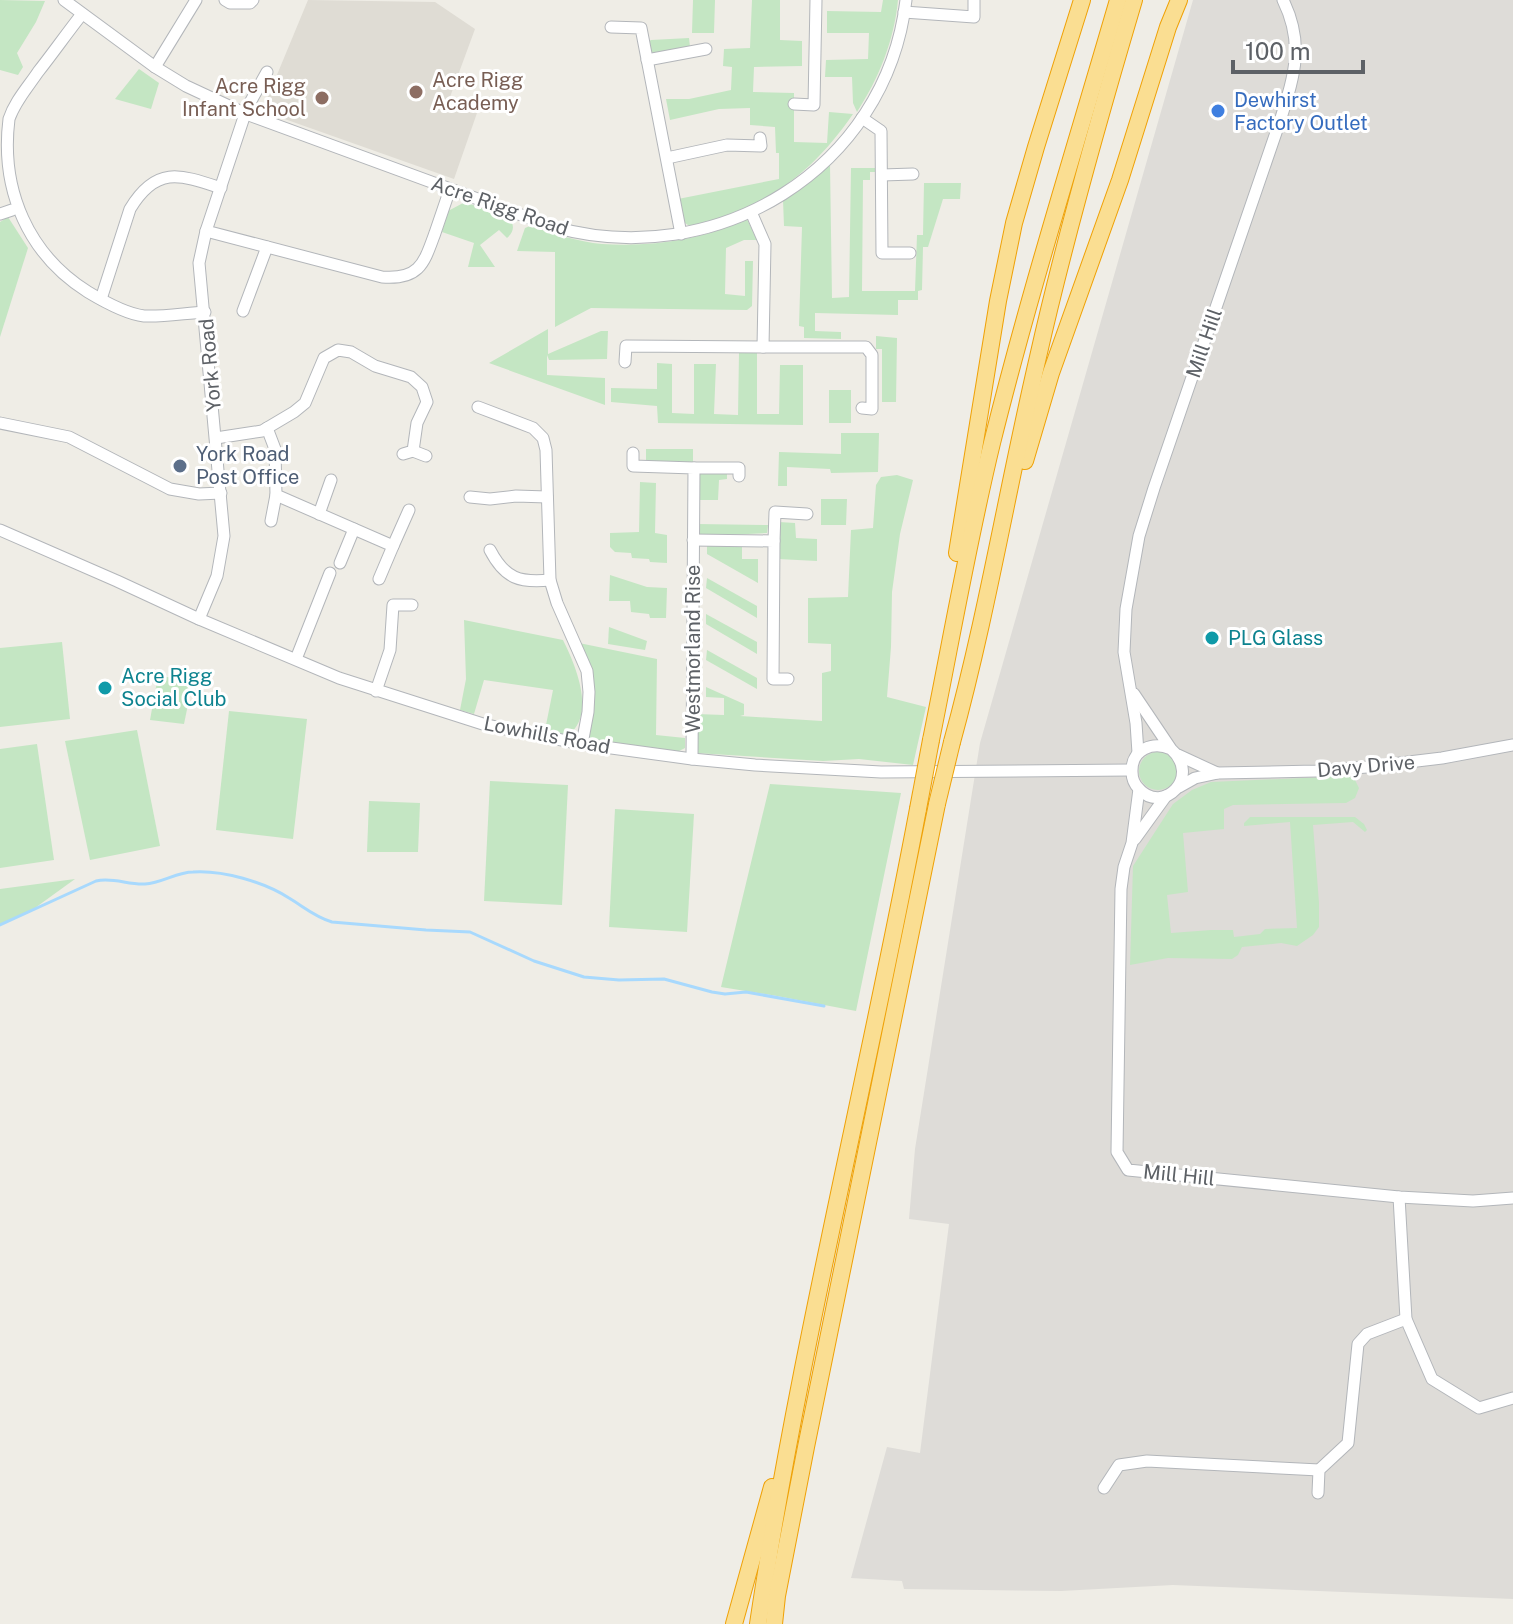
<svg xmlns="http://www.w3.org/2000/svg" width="1513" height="1624" viewBox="0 0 1513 1624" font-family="'Public Sans',sans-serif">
<rect width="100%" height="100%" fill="#efede6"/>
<path fill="#dedcd8" d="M1193,0H1513V1599L1173,1585L1061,1591L904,1589L902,1581L851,1578L887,1447L920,1453L949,1224L909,1219L915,1149L980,743Z"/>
<path fill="#dfdcd4" d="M308,0L435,2L475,29L450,97L475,107L477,113L454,179L262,111Z"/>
<g fill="#c4e6c3">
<path d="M0,0L45,1L36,22L17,53L23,67L18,75L0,70Z"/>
<path d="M693,0H715L714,33H692Z"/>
<path d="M752,0H780V40L802,41V66L754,67L753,92L794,93V142L827,143L829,112L853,114C810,176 765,208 691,227L682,221L678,199L779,179V153H776L775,127L750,125V108L719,109L670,120L666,99H689L731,90L732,67L723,66L724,49L750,48Z"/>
<path d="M883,0H898C894,41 879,78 857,112L853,103L852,77H825L826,60L868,59L869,33H827V11L881,12Z"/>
<path d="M689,38L690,47L656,54L651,52L648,42L651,40Z"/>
<path d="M139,69L159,83L151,109L115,99Z"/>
<path d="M830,164L832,298L849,297L851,168H875V172H870V180H863L862,291H915L917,235H923L924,183H961L960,199H943L928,247H923L922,290L918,291V300H898V315L815,313V331L841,332V339L804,338V327L799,326L802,227L784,226L783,200L809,183Z"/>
<path d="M465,202L509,218C515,225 514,232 507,238L499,230L480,245L495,267H468L474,243L442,232L448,211Z"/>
<path d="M8,217L28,248L0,337V222Z"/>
<path d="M747,219L757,240H744L726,248L725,294L745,296V261H753L752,306L747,310L591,308L555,327V252L517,251L525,228L530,226C553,233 578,242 602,244C652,247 702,240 747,219Z"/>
<path d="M548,329V354L601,331H608L607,359L549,360L547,355V375L605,378V405L489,363Z"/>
<path d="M876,336L897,338L896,402H882V349H876Z"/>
<path d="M739,353H757V414H779L780,365H803V425L658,423L657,406L611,402V388L657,389V363L672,364V413L694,414V364H716L714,414L738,415Z"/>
<rect x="829" y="390" width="22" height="33"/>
<path d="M841,433H879L878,472L831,473L830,469L787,467V486H778L779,452L841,454Z"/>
<rect x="646" y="449" width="47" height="13"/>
<path d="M725,471L727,474V479L719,480L718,500H698L699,473Z"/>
<path d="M897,475L913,480L900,534L892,592L891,647L887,697L926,707L913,765L859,759L823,761L696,753V714L724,715V698L706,697V687L744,704V715L740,716L822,721V673L831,671V644L808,643V598L848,597L851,530L873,528L876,485L881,477Z"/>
<path d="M640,482L656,483L655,533L667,535V563L650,562L649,559L632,558L631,553L615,552L610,547V533L639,532Z"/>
<path d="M821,499H847L846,525H821Z"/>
<path d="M779,522L795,523L796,538L817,539V561L778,559Z"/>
<path d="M697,524L768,525L767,533L705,536L698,535Z"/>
<path d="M707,544L742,545V559H758V583L707,554Z"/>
<path d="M610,575L647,587L667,588L666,618H650L649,614L631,612L630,601H609Z"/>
<path d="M707,578L757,606V618L706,588Z"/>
<path d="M706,614L757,642V654L706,624Z"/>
<path d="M464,620L563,640C576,666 597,716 567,736L545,730L553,690L484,680L474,714L460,710L466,679Z"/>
<path d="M609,627L647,641L645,650L608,644Z"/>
<path d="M62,642L70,719L0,727V648Z"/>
<path d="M579,643L657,659L656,735L685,738V748L675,753L588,741Z"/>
<path d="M707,650L757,678V689L706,660Z"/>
<path d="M158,676L193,680L184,724L150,720Z"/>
<path d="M229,711L307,719L293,839L216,830Z"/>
<path d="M137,730L160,846L90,860L65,741Z"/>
<path d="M37,744L54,860L0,868V749Z"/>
<circle cx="1158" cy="771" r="19"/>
<path d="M1348,776L1355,780L1359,788L1355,798L1346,803L1233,805L1224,809V829L1183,833L1188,892L1167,895L1171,933L1211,930H1233L1234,937L1260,934L1265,929L1297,928L1290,822L1244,826V823L1250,817H1355L1364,824L1367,830L1365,832L1353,822L1313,825L1319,903V927L1313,935L1297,946L1281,943L1242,947L1238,955L1232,959L1168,958L1130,965L1133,866L1173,804L1192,790L1211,782Z"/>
<path d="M490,781L568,785L562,905L484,901Z"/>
<path d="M770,784L901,793L856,1011L777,996L721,987Z"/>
<path d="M369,801L420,803L418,852H367Z"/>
<path d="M615,809L694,814L687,932L609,927Z"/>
<path d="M75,879L28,913L0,925V889Z"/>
</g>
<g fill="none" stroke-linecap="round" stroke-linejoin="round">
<path stroke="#a8d9fd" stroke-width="3" d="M0,925L96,881C113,877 128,885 145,884C162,883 177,872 193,872C223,870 264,882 289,898C304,907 315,917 332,922L426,930L470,932L534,961L584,977L619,980L664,979L712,992L725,994L746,992L824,1006"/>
<defs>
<g id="minor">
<path d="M64,0L155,67L186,86L246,114L554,227C715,272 886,170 906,0"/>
<path d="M225,0L230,3H250L253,0"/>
<path d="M904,12L974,17V0"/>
<path d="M82,14C67,33 53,53 38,72C28,87 15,101 9,119C0,191 29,255 88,292C103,301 127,314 144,316C163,317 186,313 205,312"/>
<path d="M611,27L641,28L681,234"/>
<path d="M647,60L706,49"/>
<path d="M155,67L196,0"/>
<path d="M794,104L814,105L816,0"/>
<path d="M862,118L881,131L882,253H910"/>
<path d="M667,158L727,145L761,146L760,138"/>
<path d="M882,175L913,174"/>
<path d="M0,214L12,210"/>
<path d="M206,231L382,277C420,280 424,263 435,233C440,218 445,204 450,189"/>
<path d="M101,299L130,209C156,166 179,174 221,188"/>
<path d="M243,311L267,247"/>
<path d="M763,347H866L872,355V409L862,408"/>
<path d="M625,362L626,346L763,347L765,244L751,212"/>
<path d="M478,407L533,428L543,438L546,450L550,580L557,603L587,671L589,692L588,712L582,744"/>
<path d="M0,423L69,437L170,489L199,494L221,493"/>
<path d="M267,428L275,449L276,495L393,546L379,579"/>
<path d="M216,438L262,431L294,412L305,403L324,358L338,350L351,352L375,366L411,377L422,387L427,402L417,423L413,451L403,454"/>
<path d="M413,451L426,456"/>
<path d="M633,453V466L694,468L692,759"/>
<path d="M694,468H739V476"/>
<path d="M470,497L490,499L516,496L547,497"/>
<path d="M319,514L331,480"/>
<path d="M271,521L276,495"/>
<path d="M0,530L117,581L199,619L339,678L486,725L582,744L692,759L755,765L881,772L1131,770"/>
<path d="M693,540L774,541L773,679H788"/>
<path d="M774,541L775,512L807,514"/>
<path d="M393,546L409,510"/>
<path d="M490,550C505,579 520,583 550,580"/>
<path d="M340,563L354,529"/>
<path d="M199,619L217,576L224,536L199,263L206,231L247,108L267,72"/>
<path d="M296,659L330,573"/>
<path d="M376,691L390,650L393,605H412"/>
<path d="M1134,694L1171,749C1202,777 1163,815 1139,789C1134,784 1132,779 1132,772C1131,749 1153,741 1171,749"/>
<path d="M1138,753L1136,723L1124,652L1126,609L1139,536L1154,488L1280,121C1294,76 1305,45 1283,0"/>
<path d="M1178,755L1217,773"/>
<path d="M1179,787L1195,778L1218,773L1316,771L1367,767L1442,758L1513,745"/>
<path d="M1139,789L1132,843L1124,867L1121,889L1117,1152L1128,1170L1399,1197L1473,1201L1513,1198"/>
<path d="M1135,839L1166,796"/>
<path d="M1399,1197L1406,1319L1432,1379L1479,1408L1513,1398"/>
<path d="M1104,1488L1119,1465L1147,1461L1319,1470"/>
<path d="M1318,1493L1319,1470L1348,1443L1358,1344L1367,1334L1406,1319"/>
</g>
<g id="highway">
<path d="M1025,461L1051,373L1120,180L1168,27L1179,0"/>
<path d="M957,553L998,301L1014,223L1036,147L1082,0"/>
<path d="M931,740C951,641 968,542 992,443C1029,294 1075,148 1118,0"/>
<path d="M952,742C987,615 1008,485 1038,357C1065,237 1099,118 1134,0"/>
<path d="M734,1624L772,1487"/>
<path d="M758,1624C799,1350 867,1081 918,809"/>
<path d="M774,1624L777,1596L806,1447L937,804"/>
</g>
</defs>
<use href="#minor" stroke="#b3b6ba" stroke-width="13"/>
<use href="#highway" stroke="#efa106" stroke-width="18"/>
<use href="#minor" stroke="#fff" stroke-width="11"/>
<use href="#highway" stroke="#fade92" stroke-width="16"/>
<defs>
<g id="highway-bridge">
<path d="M937,804L952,742"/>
<path d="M918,809L931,740"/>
</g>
</defs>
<use href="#highway-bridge" stroke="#efa106" stroke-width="18" stroke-linecap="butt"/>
<use href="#highway-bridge" stroke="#fade92" stroke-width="16"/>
</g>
<g fill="#8d6e63" stroke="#fff" stroke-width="3">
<circle cx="416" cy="92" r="8"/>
<circle cx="322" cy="98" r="8"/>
</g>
<circle fill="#3f7fe0" stroke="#fff" stroke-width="3" cx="1218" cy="111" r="8"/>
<circle fill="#5c6f8a" stroke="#fff" stroke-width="3" cx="180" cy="466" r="8"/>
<g fill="#0f9aa8" stroke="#fff" stroke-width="3">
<circle cx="1212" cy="638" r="8"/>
<circle cx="105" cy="688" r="8"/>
</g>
<g text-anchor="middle" stroke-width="6" stroke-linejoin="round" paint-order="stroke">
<g font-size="20" fill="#785e54" stroke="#fff" text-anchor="start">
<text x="432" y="87">Acre Rigg<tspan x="432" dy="23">Academy</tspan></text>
<text x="306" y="93" text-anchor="end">Acre Rigg<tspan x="306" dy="23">Infant School</tspan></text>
</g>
<g font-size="20" fill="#366cbe" stroke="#fff" text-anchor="start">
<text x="1234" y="107">Dewhirst<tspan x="1234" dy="23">Factory Outlet</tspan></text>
</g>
<g font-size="20" fill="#5d6166" stroke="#fff">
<text transform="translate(500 206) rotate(19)" y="7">Acre Rigg Road</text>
<text transform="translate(1204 343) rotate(-71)" y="7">Mill Hill</text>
<text transform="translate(210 365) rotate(-95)" y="7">York Road</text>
<text transform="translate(693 649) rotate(-90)" y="7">Westmorland Rise</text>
<text transform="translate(547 735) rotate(11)" y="7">Lowhills Road</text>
<text transform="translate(1366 766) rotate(-5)" y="7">Davy Drive</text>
<text transform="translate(1179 1175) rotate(6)" y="7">Mill Hill</text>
</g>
<g font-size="20" fill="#4e5e75" stroke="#fff" text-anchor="start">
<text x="196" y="461">York Road<tspan x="196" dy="23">Post Office</tspan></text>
</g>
<g font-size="20" fill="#0d838f" stroke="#fff" text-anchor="start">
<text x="1228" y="645">PLG Glass</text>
<text x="121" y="683">Acre Rigg<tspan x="121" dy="23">Social Club</tspan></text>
</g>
</g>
<path d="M1233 60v12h130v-12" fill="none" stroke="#5d6166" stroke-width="4"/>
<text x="1245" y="60" font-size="24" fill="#5d6166" stroke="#ffffff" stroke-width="6" paint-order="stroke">100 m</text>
</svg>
